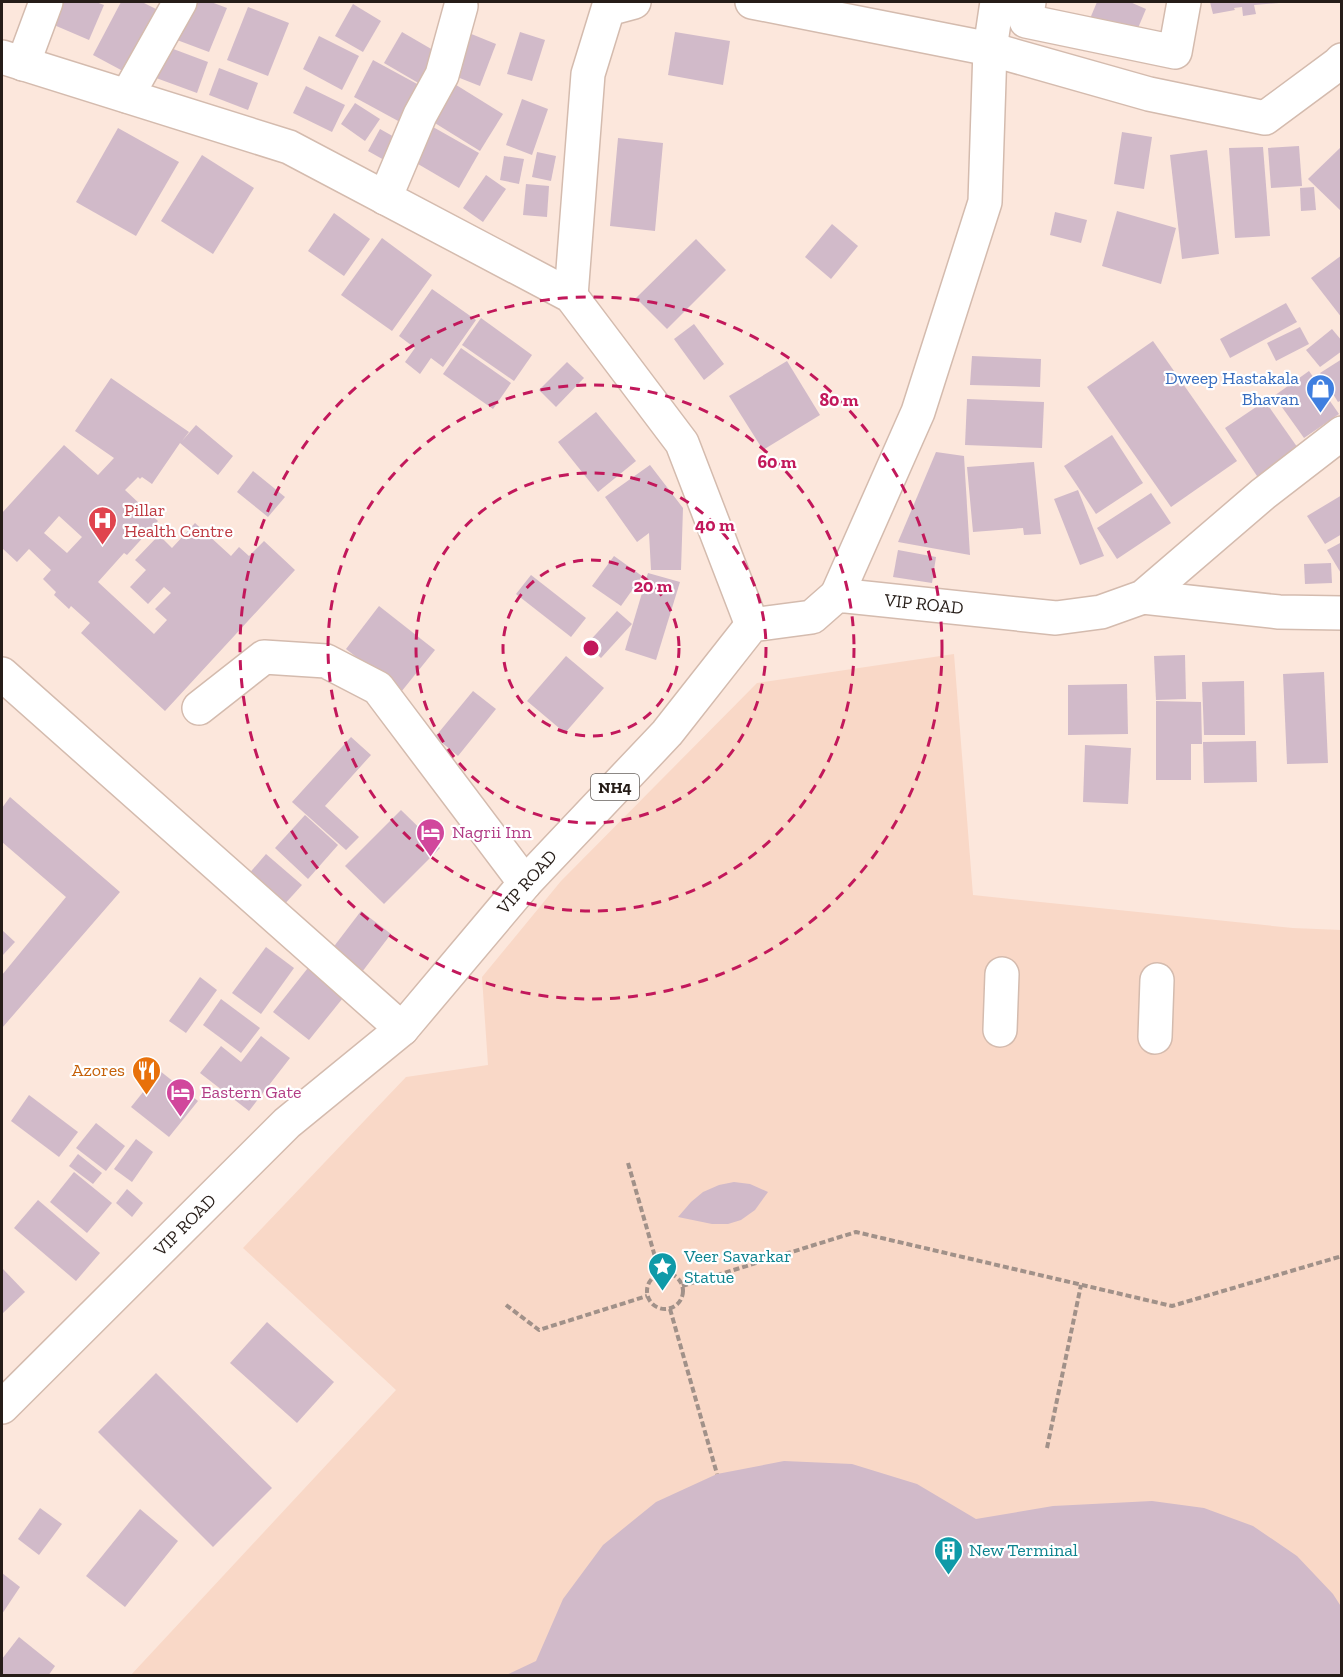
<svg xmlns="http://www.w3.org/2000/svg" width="1343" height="1677" viewBox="0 0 1343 1677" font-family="'Zilla Slab',serif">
<rect width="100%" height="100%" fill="#fce7dc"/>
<path fill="#f9d8c7" d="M954,654L973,895L1293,928L1341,930V1675L130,1676L396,1390L243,1248L406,1077L488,1065L482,977L561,881L757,683Z"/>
<g fill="#d1bac9" fill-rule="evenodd">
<path d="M55,2H96L104,5L89,40L47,22Z"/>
<path d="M121,2H142L166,14L134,77L93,55Z"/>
<path d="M193,2H211L227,8L209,52L177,40Z"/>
<path d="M1097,2H1130L1146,9L1133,40L1089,21Z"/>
<path d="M1210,2H1279V3L1254,5L1256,14L1243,16L1242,7L1234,8L1235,10L1213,14Z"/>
<path d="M353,4L381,21L363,52L335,36Z"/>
<path d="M248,7L289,23L268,76L227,60Z"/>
<path d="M464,31L496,44L480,86L447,73Z"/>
<path d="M402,32L445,57L427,88L384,63Z"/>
<path d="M520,32L545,40L532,81L507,74Z"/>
<path d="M675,32L730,41L723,85L668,75Z"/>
<path d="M319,36L359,56L342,90L303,69Z"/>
<path d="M160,44L208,62L197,93L148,75Z"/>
<path d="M373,60L419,85L400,122L354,97Z"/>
<path d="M219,68L258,83L248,110L209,95Z"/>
<path d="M453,83L503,114L480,151L430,120Z"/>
<path d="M306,86L345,105L332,132L293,113Z"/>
<path d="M522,99L548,109L532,155L506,145Z"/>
<path d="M355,103L380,119L365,141L341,124Z"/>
<path d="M426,123L479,153L459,188L406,157Z"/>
<path d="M118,128L179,162L136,236L76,202Z"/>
<path d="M380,129L405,143L393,165L368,151Z"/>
<path d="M1122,132L1152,137L1144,189L1114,184Z"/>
<path d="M618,138L663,143L655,231L610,226Z"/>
<path d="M1299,146L1302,186L1271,188L1268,148Z"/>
<path d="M1342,146V212L1308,179Z"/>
<path d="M1263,147L1270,236L1235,238L1229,148Z"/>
<path d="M1207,150L1219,254L1182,259L1170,155Z"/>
<path d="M537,152L556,156L551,181L532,177Z"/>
<path d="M202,155L254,188L213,254L161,221Z"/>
<path d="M504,156L524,159L519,184L500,180Z"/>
<path d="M486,175L506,189L483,222L463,208Z"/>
<path d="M526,184L549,186L547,217L523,215Z"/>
<path d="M1314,187L1316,210L1301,211L1300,188Z"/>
<path d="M1117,211L1176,228L1161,284L1102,266Z"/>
<path d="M1055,212L1087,220L1081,243L1050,235Z"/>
<path d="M334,213L370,239L344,276L308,251Z"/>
<path d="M832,224L858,246L831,279L805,257Z"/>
<path d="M382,238L432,275L392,331L341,295Z"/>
<path d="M696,239L726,270L667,329L636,298Z"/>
<path d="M1342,255V318L1311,278Z"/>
<path d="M432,289L476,320L443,367L431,358L420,374L405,362L415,348L399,336Z"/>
<path d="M1286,303L1297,322L1230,358L1220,339Z"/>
<path d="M481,318L532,355L514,381L462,345Z"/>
<path d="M694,324L724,364L704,380L674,339Z"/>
<path d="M1300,327L1309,344L1276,361L1267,343Z"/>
<path d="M1332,329L1342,341V351L1320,367L1306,350Z"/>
<path d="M1153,341L1237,461L1171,507L1087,387Z"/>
<path d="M461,348L511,383L493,409L443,374Z"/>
<path d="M972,356L1041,359L1040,387L970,385Z"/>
<path d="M1342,359V400L1338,402L1320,373Z"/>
<path d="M787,361L820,415L763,450L729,396Z"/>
<path d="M567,362L584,378L556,407L539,390Z"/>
<path d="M1309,371L1339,414L1304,438L1274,396Z"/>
<path d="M111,378L189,432L182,441L196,425L233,456L218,475L180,443L152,484L142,477L140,479L138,477L125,490L158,521L127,555L124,553L98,582L154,634L167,620L155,609L171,593L164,587L148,604L130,587L146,570L135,560L159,535L172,548L195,523L231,556L239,547L249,556L264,541L295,570L165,711L81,633L90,623L71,606L69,609L54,595L56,592L43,579L51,570L29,549L17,562L2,548V513L64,445L98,475L114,458L75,431ZM59,516L82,537L67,553L44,533Z"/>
<path d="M967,399L1044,402L1042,448L965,445Z"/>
<path d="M1265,401L1300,451L1259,479L1225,428Z"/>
<path d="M596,412L636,461L598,492L558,442Z"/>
<path d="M1112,435L1143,483L1096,514L1064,466Z"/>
<path d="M936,452L964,456L970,555L898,542Z"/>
<path d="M1034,462L1041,534L1024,535L1023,528L973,532L967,467Z"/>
<path d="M650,465L683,508L681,570H651L649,533L637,542L605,497Z"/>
<path d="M253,471L285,497L268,517L237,492Z"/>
<path d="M1078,490L1104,556L1080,565L1054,499Z"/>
<path d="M1151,493L1171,523L1117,559L1097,528Z"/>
<path d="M1342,495V534L1325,544L1307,516Z"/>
<path d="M1342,542V575L1327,550Z"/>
<path d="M898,550L936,557L932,583L893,577Z"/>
<path d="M614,556L642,576L621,606L592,586Z"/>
<path d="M1331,563L1332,583L1305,584L1304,564Z"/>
<path d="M648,573L680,582L656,660L625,650Z"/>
<path d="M531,575L586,618L571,637L516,594Z"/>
<path d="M379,606L435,650L401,692L346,649Z"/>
<path d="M617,611L632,624L601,658L586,645Z"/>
<path d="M1185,655L1186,699L1156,700L1154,656Z"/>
<path d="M566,656L604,688L565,733L527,701Z"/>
<path d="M1324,672L1328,763L1287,764L1283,674Z"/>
<path d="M1244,681L1245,735H1204L1202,682Z"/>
<path d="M1127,684L1128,734L1068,735V685Z"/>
<path d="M473,691L496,709L458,756L435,737Z"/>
<path d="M1156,701L1201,702L1202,744H1191V780H1156Z"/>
<path d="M351,737L371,755L325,806L359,837L346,850L292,802Z"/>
<path d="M1256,741L1257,782L1204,783L1203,742Z"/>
<path d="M1085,745L1131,748L1128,804L1083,802Z"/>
<path d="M10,797L120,892L2,1028V975L66,897L2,842V808Z"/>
<path d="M401,810L440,848L384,904L345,866Z"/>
<path d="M305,815L338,845L308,879L275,848Z"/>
<path d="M266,854L302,885L282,907L247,876Z"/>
<path d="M361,911L391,934L362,972L332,949Z"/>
<path d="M2,930L15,942L2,956Z"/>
<path d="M266,947L294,968L261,1014L232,993Z"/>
<path d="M315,959L351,988L309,1040L273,1012Z"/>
<path d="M200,977L217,990L186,1033L169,1021Z"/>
<path d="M221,999L260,1028L241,1053L203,1025Z"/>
<path d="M261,1036L290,1058L249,1111L200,1073L221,1046L241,1062Z"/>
<path d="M160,1071L198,1101L169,1137L131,1107Z"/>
<path d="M29,1095L78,1132L59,1157L11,1121Z"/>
<path d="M96,1123L125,1146L106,1171L76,1148Z"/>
<path d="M136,1139L153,1152L132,1182L114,1169Z"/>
<path d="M78,1154L102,1173L93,1184L69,1166Z"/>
<path d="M74,1172L112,1203L87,1233L50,1202Z"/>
<path d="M734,1182L750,1184L768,1192L755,1210L741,1220L728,1224H712L678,1217L691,1202L703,1192L719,1185Z"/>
<path d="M127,1189L143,1203L132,1217L116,1203Z"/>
<path d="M38,1200L100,1253L76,1281L14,1228Z"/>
<path d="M2,1268L25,1292L2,1314Z"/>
<path d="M267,1322L334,1382L297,1423L230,1363Z"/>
<path d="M156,1373L272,1488L213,1547L98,1432Z"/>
<path d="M784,1461L852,1464L917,1484L976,1519L1053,1506L1152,1501L1204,1508L1253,1526L1297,1556L1333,1594L1342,1608V1676H504L536,1661L563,1599L603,1545L656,1502L717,1474Z"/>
<path d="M40,1508L62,1524L39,1555L18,1539Z"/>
<path d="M140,1509L178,1541L125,1607L86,1576Z"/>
<path d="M2,1573L20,1587L2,1614Z"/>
<path d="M19,1637L55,1666L48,1676H2V1659Z"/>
</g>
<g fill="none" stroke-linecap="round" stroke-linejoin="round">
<defs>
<g id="minor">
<path d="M752,2L990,49L1149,94L1265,118L1338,64L1342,60"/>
<path d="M1029,2L1026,21L1175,52L1184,2"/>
<path d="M2,57L289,147L571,296L682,443L752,625"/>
<path d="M23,64L46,2"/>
<path d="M127,96L180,2"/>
<path d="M385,198L420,115L442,75L461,6"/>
<path d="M571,296L588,74L608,9L634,2"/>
<path d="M837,595L918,412L985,202L990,49L997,2"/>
<path d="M2,674L402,1029"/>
<path d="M199,708L264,657L326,661L378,688L525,883"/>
<path d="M1000,1030L1002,974"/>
<path d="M1155,1037L1157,980"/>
</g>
<path id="major" d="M1143,597L1279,612L1342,613"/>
<path id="highway" d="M2,1407L287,1123L402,1029L525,883L667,733L752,625L812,617L837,595L1056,618L1101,612L1143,597L1263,494L1342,433"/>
</defs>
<use href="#minor" stroke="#d4bbae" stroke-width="36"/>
<use href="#major" stroke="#d4bbae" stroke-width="36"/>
<use href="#highway" stroke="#d4bbae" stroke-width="36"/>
<g stroke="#a19189" stroke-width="4" stroke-dasharray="6 3" stroke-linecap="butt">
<path d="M628,1163L660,1274"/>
<circle cx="665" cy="1291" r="18"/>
<path d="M682,1286L856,1232L1172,1306L1342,1256"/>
<path d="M506,1305L539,1330L647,1296"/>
<path d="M670,1309L717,1474"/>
<path d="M1047,1448L1081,1285"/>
</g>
<use href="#minor" stroke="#fff" stroke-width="33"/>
<use href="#major" stroke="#fff" stroke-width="33"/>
<use href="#highway" stroke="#fff" stroke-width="33"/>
</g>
<g fill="none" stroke="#c2185b" stroke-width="3" stroke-dasharray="10 8">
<circle cx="591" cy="648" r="88"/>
<circle cx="591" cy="648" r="175"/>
<circle cx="591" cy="648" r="263"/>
<circle cx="591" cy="648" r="351"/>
</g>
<defs>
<symbol id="shop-pin" viewBox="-11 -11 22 30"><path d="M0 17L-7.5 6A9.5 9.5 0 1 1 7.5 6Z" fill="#3f7fe0" stroke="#fff"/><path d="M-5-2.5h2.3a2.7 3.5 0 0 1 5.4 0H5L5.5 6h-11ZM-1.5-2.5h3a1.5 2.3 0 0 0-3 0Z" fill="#fff"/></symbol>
<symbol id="hospital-pin" viewBox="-11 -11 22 30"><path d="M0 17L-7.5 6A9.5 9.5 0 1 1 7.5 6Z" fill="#e0444e" stroke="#fff"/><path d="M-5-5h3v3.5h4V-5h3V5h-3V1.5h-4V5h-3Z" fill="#fff"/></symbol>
<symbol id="hotel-pin" viewBox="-11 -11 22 30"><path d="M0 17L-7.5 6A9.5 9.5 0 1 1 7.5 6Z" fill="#d1479c" stroke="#fff"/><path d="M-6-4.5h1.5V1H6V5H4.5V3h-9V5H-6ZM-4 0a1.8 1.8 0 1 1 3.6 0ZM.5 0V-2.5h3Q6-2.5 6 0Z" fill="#fff"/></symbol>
<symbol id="restaurant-pin" viewBox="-11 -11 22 30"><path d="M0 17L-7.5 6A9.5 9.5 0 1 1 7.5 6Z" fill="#e8710a" stroke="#fff"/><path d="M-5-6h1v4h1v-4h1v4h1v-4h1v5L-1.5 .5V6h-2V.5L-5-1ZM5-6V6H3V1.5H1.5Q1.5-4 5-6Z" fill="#fff"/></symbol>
<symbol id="sight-pin" viewBox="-11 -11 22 30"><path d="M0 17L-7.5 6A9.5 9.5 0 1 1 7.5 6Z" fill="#0f9aa8" stroke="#fff"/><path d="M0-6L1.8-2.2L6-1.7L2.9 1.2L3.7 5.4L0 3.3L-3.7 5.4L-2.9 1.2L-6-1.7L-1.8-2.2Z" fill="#fff"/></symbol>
<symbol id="building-pin" viewBox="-11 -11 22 30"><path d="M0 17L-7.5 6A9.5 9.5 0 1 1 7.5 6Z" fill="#0f9aa8" stroke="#fff"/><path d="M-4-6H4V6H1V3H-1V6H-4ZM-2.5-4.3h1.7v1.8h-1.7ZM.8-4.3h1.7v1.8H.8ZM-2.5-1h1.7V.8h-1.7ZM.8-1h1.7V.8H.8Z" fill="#fff"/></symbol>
</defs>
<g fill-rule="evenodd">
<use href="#shop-pin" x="1304" y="372" width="33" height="45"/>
<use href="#hospital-pin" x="86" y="504" width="33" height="45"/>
<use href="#hotel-pin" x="414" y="816" width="33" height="45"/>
<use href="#restaurant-pin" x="130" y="1054" width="33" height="45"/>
<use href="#hotel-pin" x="164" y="1076" width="33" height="45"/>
<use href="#sight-pin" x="646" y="1250" width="33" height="45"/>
<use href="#building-pin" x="932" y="1534" width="33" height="45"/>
</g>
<g text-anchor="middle" stroke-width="4.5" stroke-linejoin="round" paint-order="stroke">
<rect fill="#fff" stroke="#67615d" stroke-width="1.5" x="591" y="774" width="48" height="26" rx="4.5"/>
<g font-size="16" font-weight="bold" fill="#261d18">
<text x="615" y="793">NH4</text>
</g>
<g font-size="18" fill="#366cbe" stroke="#fff" text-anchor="end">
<text x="1299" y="384">Dweep Hastakala<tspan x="1299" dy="21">Bhavan</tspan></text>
</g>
<g font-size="18" fill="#be3a42" stroke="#fff" text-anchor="start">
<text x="124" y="516">Pillar<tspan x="124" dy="21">Health Centre</tspan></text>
</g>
<g font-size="18" fill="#261d18" stroke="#fff">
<text transform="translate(924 604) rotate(6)" y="6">VIP ROAD</text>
<text transform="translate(527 882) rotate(-48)" y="6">VIP ROAD</text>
<text transform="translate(185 1225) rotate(-45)" y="6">VIP ROAD</text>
</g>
<g font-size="18" fill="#b23c85" stroke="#fff" text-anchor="start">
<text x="452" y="838">Nagrii Inn</text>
<text x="201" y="1098">Eastern Gate</text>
</g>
<g font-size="18" fill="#c56008" stroke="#fff" text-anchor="end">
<text x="125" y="1076">Azores</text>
</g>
<g font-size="18" fill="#0d838f" stroke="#fff" text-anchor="start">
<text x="684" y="1262">Veer Savarkar<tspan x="684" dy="21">Statue</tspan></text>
<text x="969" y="1556">New Terminal</text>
</g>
</g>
<circle cx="591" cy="648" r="9" fill="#c2185b" stroke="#fff" stroke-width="3"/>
<g font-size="18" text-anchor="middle" font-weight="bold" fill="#c2185b" stroke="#fff" stroke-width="4.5" stroke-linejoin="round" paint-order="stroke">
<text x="839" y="406">80 m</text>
<text x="777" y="468">60 m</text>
<text x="715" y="531">40 m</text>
<text x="653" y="592">20 m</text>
</g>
<rect width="1343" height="1677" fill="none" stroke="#261d18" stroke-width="6"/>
</svg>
